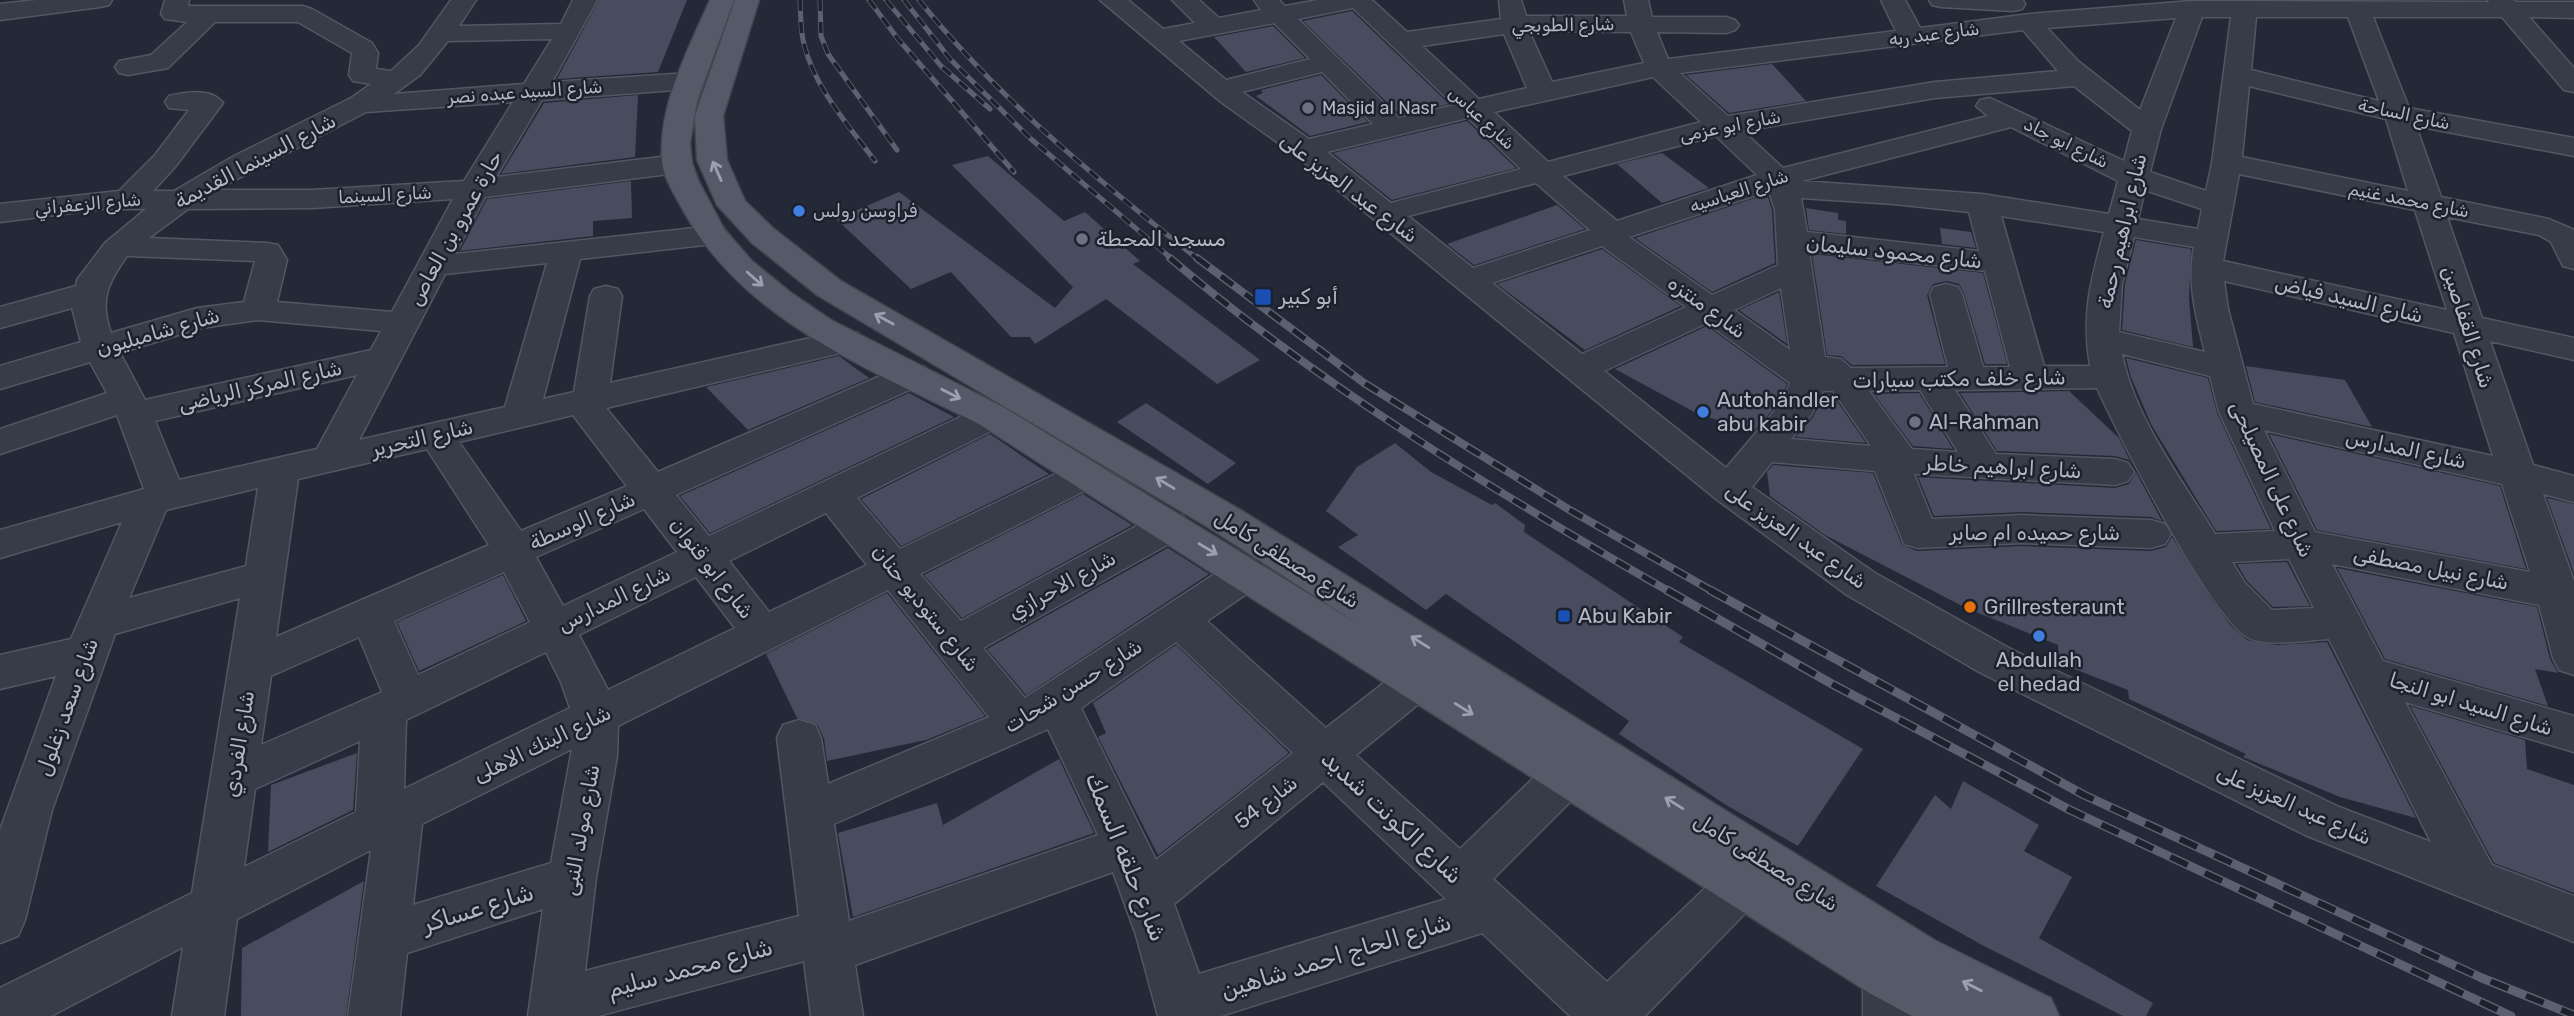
<svg xmlns="http://www.w3.org/2000/svg" width="2574" height="1016" viewBox="0 0 2574 1016" font-family="Rubik,Cairo,sans-serif">
<rect width="100%" height="100%" fill="#242938"/>
<g fill="#494c5e">
<path d="M599,0H687L658,72L557,79Z"/>
<path d="M1352,11L1449,104L1400,115L1303,21Z"/>
<path d="M1273,26L1305,58L1246,72L1214,37Z"/>
<path d="M1772,64L1806,101L1729,113L1686,75Z"/>
<path d="M1321,75L1368,122L1310,136L1256,96L1263,93L1261,90Z"/>
<path d="M638,95L635,157L501,174L544,103Z"/>
<path d="M1467,121L1516,168L1392,200L1333,153Z"/>
<path d="M1662,153L1709,188L1662,203L1617,164Z"/>
<path d="M988,156L1064,221L1085,212L1140,261L1133,264L1260,360L1217,384L1106,299L1035,344L1030,337H1011L951,272L911,289L836,219L899,192L1055,308L1073,287L952,165Z"/>
<path d="M631,181L632,218L593,221V236L460,251L487,199Z"/>
<path d="M1767,194L1772,210L1775,263L1712,292L1635,238Z"/>
<path d="M1557,205L1585,229L1474,265L1447,244Z"/>
<path d="M1806,208L1838,213V220L1846,221V234L1809,230Z"/>
<path d="M1940,228L1971,232L1976,248L1942,244Z"/>
<path d="M2136,240L2191,249L2189,299L2193,347L2122,330L2125,284Z"/>
<path d="M1602,249L1681,306L1585,350L1497,284Z"/>
<path d="M1812,254L1983,273L2007,364H1985L1964,293L1959,284L1947,281L1933,284L1927,295L1945,364L1852,365L1841,356L1827,355Z"/>
<path d="M1779,292L1787,344L1739,310Z"/>
<path d="M1707,326L1787,384L1781,400L1754,431L1698,414L1615,369Z"/>
<path d="M839,356L869,378L748,430L706,387Z"/>
<path d="M2126,358L2208,378L2217,413L2271,529L2216,531L2151,424L2131,377Z"/>
<path d="M2246,366L2345,380L2372,427L2255,402Z"/>
<path d="M2069,391L2119,438L2132,465L2129,460L2115,456L1997,451L1960,393Z"/>
<path d="M909,393L954,417L710,533L680,496Z"/>
<path d="M1919,393L1953,449L1913,446L1874,394Z"/>
<path d="M1825,394H1832L1866,443L1796,437L1813,417Z"/>
<path d="M1146,403L1236,463L1208,484L1117,422Z"/>
<path d="M990,434L1049,474L901,546L861,499Z"/>
<path d="M2269,434L2500,486L2526,569L2317,530Z"/>
<path d="M1395,443L1431,472L1492,505L1495,503L1525,525L1524,532L1683,637L1679,642L1863,749L1798,846L1726,805L1619,734L1629,721L1446,594L1426,610L1338,547L1358,535L1326,511L1357,467Z"/>
<path d="M1773,465L1873,473L1902,545L1917,551L2022,546L2151,551L2166,547L2172,537L2211,599L2231,626L2247,640L2277,645L2327,642L2416,818L2340,797L2243,757L2246,754L2129,699L2128,690L2059,663L2058,645L1966,608L1825,535L1770,496L1767,472Z"/>
<path d="M2136,472L2162,521L2151,517L2022,512L1934,516L1918,477L2115,488L2129,484Z"/>
<path d="M1083,494L1132,525L962,618L924,575Z"/>
<path d="M2547,498L2574,504V573Z"/>
<path d="M1168,548L1209,574L1026,695L987,649Z"/>
<path d="M2287,562L2310,606L2273,607L2247,581L2237,564Z"/>
<path d="M2337,568L2537,607L2550,659L2558,673L2535,669L2548,706L2385,659Z"/>
<path d="M503,575L526,621L419,671L397,622Z"/>
<path d="M887,593L985,716L926,740L827,761L824,738L817,724L797,718L766,654Z"/>
<path d="M1176,645L1289,753L1158,855L1098,737L1106,733L1093,703Z"/>
<path d="M2410,706L2525,740L2527,769L2574,785V893L2494,863Z"/>
<path d="M357,753L353,810L268,852L271,785Z"/>
<path d="M1059,759L1094,833L853,917L838,833L937,803L943,825Z"/>
<path d="M1963,781L2039,825L2024,851L2072,877L2039,938L2153,1003L2146,1016H2123L1984,946L1876,886L1935,795L1951,809Z"/>
<path d="M364,881L346,1016H241L242,948Z"/>
</g>
<g fill="none" stroke-linecap="round" stroke-linejoin="round">
<defs>
<g id="minor">
<path d="M37,0H112L109,5L100,7L0,20V4Z"/>
<path d="M165,0H189L188,6H303L312,9L372,43L378,53L376,69L391,71L419,45L451,0H476L459,26L561,24L573,0H597L552,82L689,73L699,75L702,81L699,87L689,89L542,100L496,177L677,155L687,158L692,164L687,170L677,173L485,197L455,254L713,226L724,228L729,235L724,242L713,244L580,259L543,399L574,392L590,296L594,289L606,286L618,289L622,296L610,383L846,330L858,333L863,341L858,349L606,408L658,472L901,367L913,364L925,367L930,375L925,383L676,495L709,536L979,408L992,404L1005,408L1010,416L1005,424L857,498L900,549L1072,466L1085,462L1098,466L1104,475L1098,484L920,574L961,621L1155,516L1169,512L1183,516L1188,526L1183,536L983,648L1025,698L1233,562L1247,558L1261,562L1267,573L1261,584L1207,621L1326,728L1403,668L1418,663L1433,668L1440,680L1433,692L1356,755L1460,849L1551,761L1567,756L1583,761L1590,775L1583,789L1493,879L1607,982L1724,870L1741,863L1758,870L1765,885L1758,900L1645,1016H1570L1482,933L1221,1016H1158L1136,935L1113,872L855,965L863,1016H811L804,961L598,1016H528L543,909L407,953L400,1016H348L371,850L237,919L224,1016H172L183,947L51,1016H0V988L192,893L240,598L115,634L52,810L25,920L18,936L0,943V830L56,676L0,689V655L71,639L122,522L0,558V530L144,489L117,415L0,454V429L107,393L90,362L0,389V366L81,342L72,308L0,328V307L76,286L77,280L105,243L146,209H102L0,222V204L119,191L155,155L189,110L169,108L165,102L169,96C185,92 212,88 223,103L175,167L153,191H174L234,156L351,98L371,84L353,81L349,75L352,53L298,22H215L168,68L128,75L119,73L115,67L119,61L151,55L187,22L165,19L161,14ZM552,39L524,84L394,94L420,75L448,41ZM513,102L464,181L312,190H216L366,112ZM453,199L392,312L277,302L287,260L278,245L267,243L149,238L188,209L312,208ZM127,256H128L255,261L244,302L197,308L111,333C99,300 108,283 127,256ZM547,263L505,407L359,440L445,274ZM258,320L381,331L371,350L145,400L120,353L201,328ZM357,375L317,449L179,480L155,421ZM573,415L627,486L521,531L459,442ZM427,449L489,545L276,637L298,479ZM258,488L246,566L129,598L166,510ZM644,509L677,552L563,606L536,557ZM826,513L867,565L769,612L729,561ZM504,572L530,622L418,675L394,621ZM696,577L735,628L608,690L579,635ZM888,590L989,717L828,784L821,738L815,725L799,720L783,725L777,738L799,916L585,971L596,878L617,756L618,726ZM359,637L382,692L261,745L271,676ZM1176,642L1293,753L1156,860L1081,708ZM546,652L561,682L570,708L404,789L406,720ZM1048,729L1098,835L849,921L834,824ZM360,741L356,812L244,867L255,789ZM572,749L551,863L413,905L422,824ZM1323,782L1446,899L1199,974L1174,904Z"/>
<path d="M1100,0H1128L1163,29L1195,23L1172,0H1199L1219,18L1261,10L1254,0H1279L1285,6L1318,0H1372L1407,32L1501,19L1499,0H1521L1526,16H1627L1624,0H1648L1652,17H1726L1735,20L1739,25L1735,30L1726,33L1657,32L1668,59L1896,31L1881,0H1905L1920,28L2030,14L2192,1L2489,2L2488,0H2513L2516,2H2574V18L2529,17L2574,68V92L2564,90L2502,17H2373L2409,108L2574,138V156L2416,126L2441,197L2549,219L2574,230V269L2563,266L2551,242L2539,235L2447,217L2482,318L2574,338V360L2490,341L2533,465L2574,476V502L2543,494L2574,581V675L2559,670L2553,658L2539,605L2332,564L2383,661L2574,716V752L2405,702L2492,865L2574,896V942L2305,835L1979,672L1847,595L1716,499L1295,155L1221,102ZM1353,8L1454,105L1399,118L1298,19ZM2202,17H2231L2212,163L2206,191L2150,172L2161,129ZM2256,17H2348L2379,101L2251,70ZM2176,18L2140,110L2078,61L2047,28ZM1274,23L1310,59L1226,80L1179,41ZM2023,30L2058,71L1935,82L1728,116L1680,73ZM1529,31L1631,32L1644,63L1552,82ZM1504,34L1527,88L1479,99L1422,46ZM1322,72L1373,124L1309,139L1242,92ZM1653,77L1701,122L1548,162L1494,112ZM2074,86L2132,131L2124,161L1990,98L1980,100L1976,106L1988,116L1783,168L1743,131L1935,98ZM2249,86L2386,119L2408,191L2242,157ZM1468,118L1521,169L1391,203L1327,152ZM2011,127L2118,181L2109,214L1982,194L1802,181ZM1716,136L1757,175L1617,221L1563,176ZM2239,174L2415,210L2447,310L2223,261ZM1536,183L1590,230L1473,268L1408,216ZM2145,190L2202,209L2198,229L2138,219ZM1769,191L1775,210L1778,265L1712,295L1629,237ZM1801,198L1894,204L1969,212L1979,251L1807,232ZM2001,216L2104,232C2091,280 2081,315 2090,366H2044ZM2134,237L2194,247C2187,283 2196,317 2205,352L2119,332L2122,284ZM1602,246L1686,307L1582,354L1492,283ZM1809,251L1985,271L2010,367H1983L1962,294L1958,287L1946,284L1934,287L1930,294L1948,367L1851,368L1841,359L1825,357ZM2224,281L2454,333L2493,456L2253,404L2228,309ZM1781,288L1790,350L1734,310ZM1707,323L1790,383L1783,401L1726,468L1604,371ZM2122,354L2210,376L2219,412L2275,531L2215,534C2181,478 2135,419 2122,354ZM2097,388C2118,434 2212,620 2249,638C2268,647 2308,640 2329,639L2431,842L2339,807L2009,648L1875,573L1752,487L1772,462L1875,471L1904,544L1918,548L2022,543L2151,548L2165,544L2171,534L2165,524L2151,520L2022,515L1932,519L1914,474L2115,485L2128,481L2134,472L2128,463L2115,459L1996,454L1955,390ZM1920,390L1958,452L1912,449L1869,391ZM1823,391H1833L1871,446L1791,439L1811,415ZM2264,430L2502,484L2530,572L2315,532ZM2289,559L2314,608L2272,610L2245,583L2232,562Z"/>
<path d="M1929,0H2023L2025,4L2022,9L2013,11L1941,7L1932,5Z"/>
<path d="M1889,953L1907,960L1915,977V1016H1863V977L1871,960Z"/>
</g>
<path id="major" d="M710,0H734L697,101L690,143L692,163L699,182L724,229L752,261L790,292L831,320L1005,408L1361,626L1211,529L817,295L752,243L717,205L697,160L695,116L735,0H759L723,116L727,160L745,201L774,229L841,281L1239,509L1936,941L2051,998L2059,1016H1912L1871,994L979,424C872,370 743,321 683,210C675,195 664,179 662,162C658,105 688,50 710,0Z"/>
</defs>
<use href="#minor" stroke="#535663" stroke-width="3"/>
<use href="#major" stroke="#414551" stroke-width="3"/>
<use href="#minor" fill="#383b48" fill-rule="evenodd"/>
<use href="#major" fill="#565a68" fill-rule="evenodd"/>
<defs>
<g id="rail-far2">
<path d="M800,0C801,15 800,30 804,44C814,87 849,126 875,161"/>
<path d="M820,0L821,36L828,54L897,150"/>
<path d="M869,0L898,39L1014,172"/>
<path d="M886,0L941,66L990,109"/>
<path d="M904,0L951,60L1031,139L1173,260"/>
<path d="M919,0C999,100 1099,181 1199,260"/>
</g>
<g id="rail-far1">
<path d="M1170,258C1320,386 1499,494 1670,592"/>
<path d="M1197,258L1364,383L1568,509L1714,592"/>
</g>
<g id="rail">
<path d="M1667,590L1832,684L2070,810L2511,1016"/>
<path d="M1710,590L2084,795L2482,978L2574,1015"/>
</g>
</defs>
<use href="#rail-far2" stroke="#5c6171" stroke-width="5"/>
<use href="#rail-far1" stroke="#5c6171" stroke-width="8"/>
<use href="#rail" stroke="#5c6171" stroke-width="9"/>
<use href="#rail-far2" stroke="#1d212d" stroke-width="3.5" stroke-dasharray="11" stroke-linecap="butt"/>
<use href="#rail-far1" stroke="#1d212d" stroke-width="5" stroke-dasharray="15" stroke-linecap="butt"/>
<use href="#rail" stroke="#1d212d" stroke-width="6" stroke-dasharray="19" stroke-linecap="butt"/>
</g>
<defs><path id="oneway-shaft" d="M-6 0H5M1.5-3L5.5 0L1.5 3" fill="none" stroke-width="1.6" stroke-linecap="round" stroke-linejoin="round" transform="scale(1.75)"/></defs>
<g stroke="#9c9fad">
<use href="#oneway-shaft" transform="translate(717 171) rotate(-114)"/>
<use href="#oneway-shaft" transform="translate(755 279) rotate(42)"/>
<use href="#oneway-shaft" transform="translate(884 319) rotate(-151)"/>
<use href="#oneway-shaft" transform="translate(951 394) rotate(27)"/>
<use href="#oneway-shaft" transform="translate(1165 483) rotate(-149)"/>
<use href="#oneway-shaft" transform="translate(1208 549) rotate(31)"/>
<use href="#oneway-shaft" transform="translate(1420 642) rotate(-148)"/>
<use href="#oneway-shaft" transform="translate(1464 709) rotate(32)"/>
<use href="#oneway-shaft" transform="translate(1674 803) rotate(-148)"/>
<use href="#oneway-shaft" transform="translate(1972 986) rotate(-153)"/>
</g>
<g fill="#6b7280" stroke="#1d212d" stroke-width="2.5">
<circle cx="1308" cy="108" r="7"/>
<circle cx="1082" cy="239" r="7"/>
<circle cx="1915" cy="422" r="7"/>
</g>
<g fill="#3f7fe0" stroke="#1d212d" stroke-width="2.5">
<circle cx="799" cy="211" r="7"/>
<circle cx="1703" cy="412" r="7"/>
<circle cx="2039" cy="636" r="7"/>
</g>
<g fill="#1a4fb4" stroke="#1d212d" stroke-width="2.5">
<rect x="1254" y="288" width="18" height="18" rx="3.5"/>
<rect x="1557" y="609" width="14" height="14" rx="3.5"/>
</g>
<circle fill="#e8710a" stroke="#1d212d" stroke-width="2.5" cx="1970" cy="607" r="7"/>
<g text-anchor="middle" stroke-width="5" stroke-linejoin="round" paint-order="stroke">
<g font-size="18" fill="#b3b6c4" stroke="#1d212d">
<text transform="translate(1563 25) rotate(-1)" y="6">شارع الطوبجي</text>
<text transform="translate(1934 34) rotate(-7)" y="6">شارع عبد ربه</text>
<text transform="translate(525 92) rotate(-4)" y="6">شارع السيد عبده نصر</text>
<text transform="translate(2404 114) rotate(12)" y="6">شارع الساحة</text>
<text transform="translate(1482 118) rotate(43)" y="6">شارع عباس</text>
<text transform="translate(1730 126) rotate(-11)" y="6">شارع ابو عزمى</text>
<text transform="translate(2066 143) rotate(26)" y="6">شارع ابو جاد</text>
<text transform="translate(1739 191) rotate(-18)" y="6">شارع العباسيه</text>
<text transform="translate(385 195) rotate(-3)" y="6">شارع السينما</text>
<text transform="translate(2409 200) rotate(11)" y="6">شارع محمد غنيم</text>
<text transform="translate(88 204) rotate(-5)" y="6">شارع الزعفراني</text>
</g>
<g font-size="18" fill="#b3b6c4" stroke="#1d212d" text-anchor="start">
<text x="1322" y="114">Masjid al Nasr</text>
<text x="813" y="217">فراوسن رولس</text>
</g>
<g font-size="21" fill="#b3b6c4" stroke="#1d212d">
<text transform="translate(255 161) rotate(-28)" y="7">شارع السينما القديمة</text>
<text transform="translate(1349 188) rotate(37)" y="7">شارع عبد العزيز على</text>
<text transform="translate(455 228) rotate(-61)" y="7">حارة عمرو بن العاص</text>
<text transform="translate(2122 231) rotate(-77)" y="7">شارع ابراهيم رحمة</text>
<text transform="translate(1894 252) rotate(6)" y="7">شارع محمود سليمان</text>
<text transform="translate(2349 299) rotate(13)" y="7">شارع السيد فياض</text>
<text transform="translate(1707 307) rotate(36)" y="7">شارع منتزه</text>
<text transform="translate(2468 327) rotate(72)" y="7">شارع القفاصين</text>
<text transform="translate(158 332) rotate(-16)" y="7">شارع شامبليون</text>
<text transform="translate(1959 379) rotate(-1)" y="7">شارع خلف مكتب سيارات</text>
<text transform="translate(260 386) rotate(-13)" y="7">شارع المركز الرياضى</text>
<text transform="translate(422 438) rotate(-13)" y="7">شارع التحرير</text>
<text transform="translate(2406 449) rotate(12)" y="7">شارع المدارس</text>
<text transform="translate(2003 467) rotate(3)" y="7">شارع ابراهيم خاطر</text>
<text transform="translate(2272 479) rotate(65)" y="7">شارع على المصيلحى</text>
<text transform="translate(582 521) rotate(-24)" y="7">شارع الوسطة</text>
<text x="2035" y="540">شارع حميده ام صابر</text>
<text transform="translate(1796 536) rotate(35)" y="7">شارع عبد العزيز على</text>
<text transform="translate(1287 559) rotate(32)" y="7">شارع مصطفى كامل</text>
<text transform="translate(712 568) rotate(52)" y="7">شارع ابو قنوان</text>
<text transform="translate(2431 568) rotate(11)" y="7">شارع نبيل مصطفى</text>
<text transform="translate(1062 585) rotate(-29)" y="7">شارع الاحرازي</text>
<text transform="translate(614 599) rotate(-26)" y="7">شارع المدارس</text>
<text transform="translate(926 608) rotate(51)" y="7">شارع ستوديو حنان</text>
<text transform="translate(1073 686) rotate(-32)" y="7">شارع حسن شحات</text>
<text transform="translate(2471 704) rotate(17)" y="7">شارع السيد ابو النجا</text>
<text transform="translate(67 707) rotate(-70)" y="7">شارع سعد زغلول</text>
<text transform="translate(239 744) rotate(-81)" y="7">شارع الفردي</text>
<text transform="translate(542 744) rotate(-26)" y="7">شارع البنك الاهلى</text>
<text transform="translate(1266 802) rotate(-38)" y="7">شارع 54</text>
<text transform="translate(2294 805) rotate(24)" y="7">شارع عبد العزيز على</text>
<text transform="translate(581 830) rotate(-80)" y="7">شارع مولد النبى</text>
<text transform="translate(1766 862) rotate(32)" y="7">شارع مصطفى كامل</text>
</g>
<g font-size="21" fill="#b3b6c4" stroke="#1d212d" text-anchor="start">
<text x="1096" y="246">مسجد المحطة</text>
<text x="1279" y="304">أبو كبير</text>
<text x="1717" y="407">Autohändler<tspan x="1717" dy="24">abu kabir</tspan></text>
<text x="1929" y="429">Al-Rahman</text>
<text x="1984" y="614">Grillresteraunt</text>
<text x="1578" y="623">Abu Kabir</text>
<text x="2039" y="667" text-anchor="middle">Abdullah<tspan x="2039" dy="24">el hedad</tspan></text>
</g>
<g font-size="24" fill="#b3b6c4" stroke="#1d212d">
<text transform="translate(1392 817) rotate(43)" y="8">شارع الكونت شديد</text>
<text transform="translate(1126 857) rotate(68)" y="8">شارع حلقه السمك</text>
<text transform="translate(478 908) rotate(-17)" y="8">شارع عساكر</text>
<text transform="translate(1336 956) rotate(-17)" y="8">شارع الحاج احمد شاهين</text>
<text transform="translate(690 968) rotate(-15)" y="8">شارع محمد سليم</text>
</g>
</g>
</svg>
